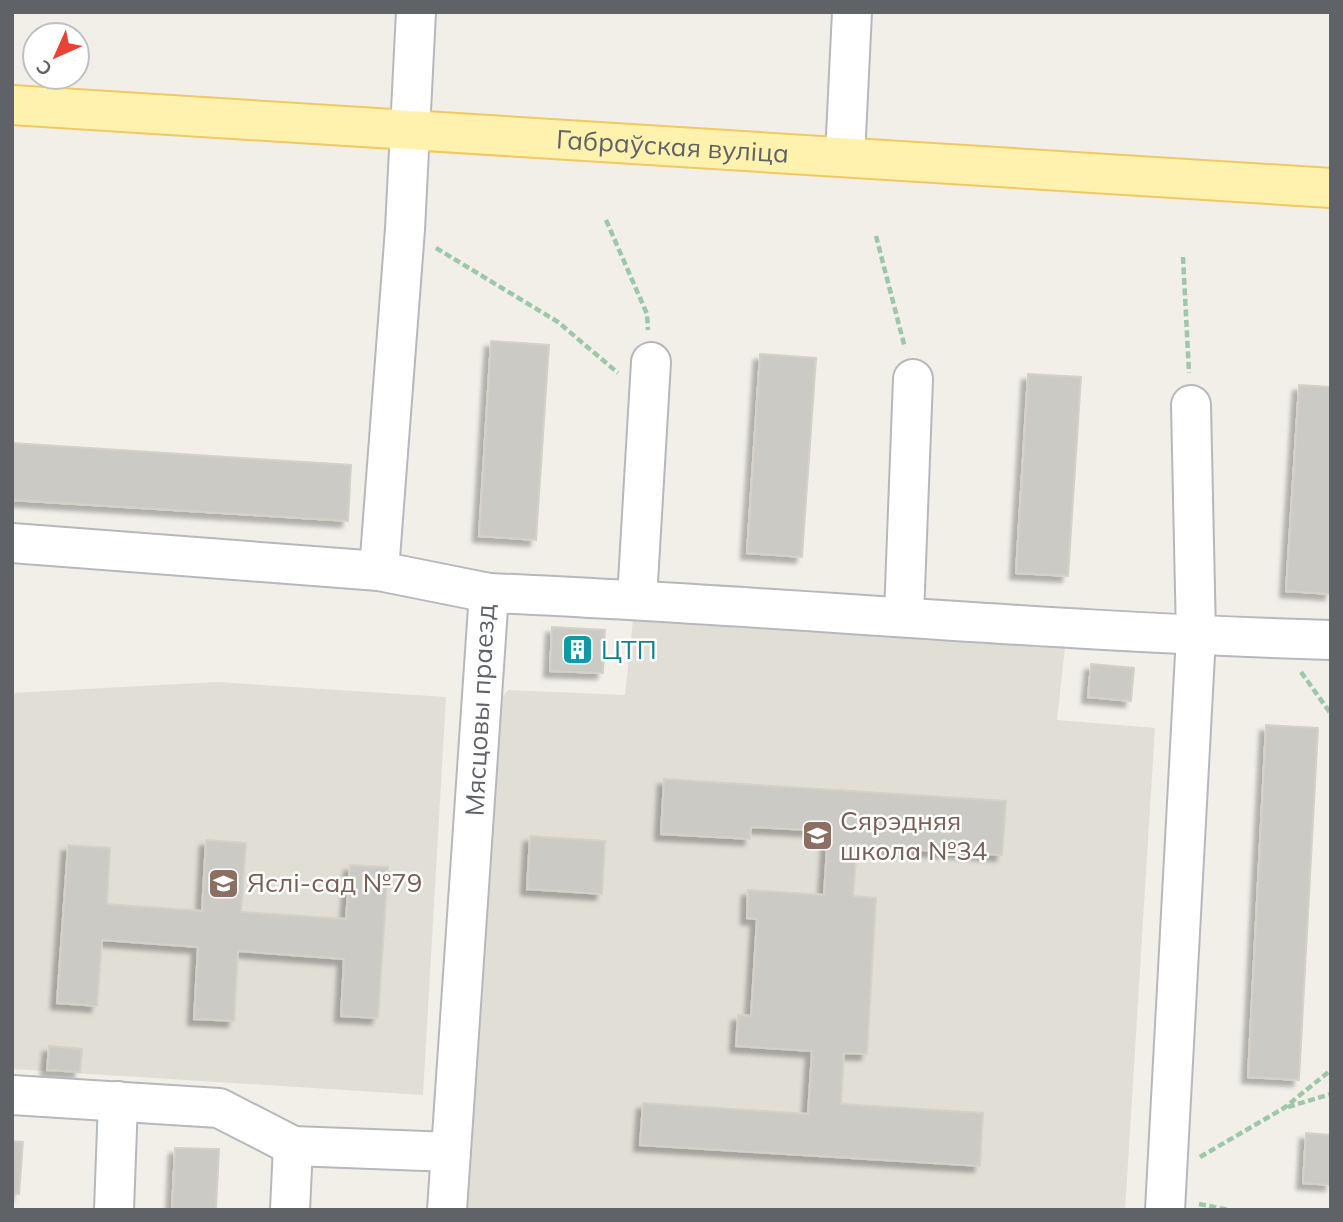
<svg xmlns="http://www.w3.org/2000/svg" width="1343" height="1222" viewBox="0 0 1343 1222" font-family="Mulish,sans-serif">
<defs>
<filter id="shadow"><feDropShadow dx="-6" dy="6" stdDeviation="2" flood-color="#0004"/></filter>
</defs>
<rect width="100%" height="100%" fill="#f1efe8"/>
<g fill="#e1ded6">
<path d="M634,610L1066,638L1057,720L1155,728L1125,1210H465L495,707L508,690L625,695Z"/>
<path d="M217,682L446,697L423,1095L12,1069V693Z"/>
</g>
<g fill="#cccac5" stroke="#d6d1c6" stroke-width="2" filter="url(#shadow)">
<path d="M491,341L549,345L536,540L479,536Z"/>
<path d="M760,354L816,358L802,557L747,553Z"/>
<path d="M1028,374L1081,377L1068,576L1016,573Z"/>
<path d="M1299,385L1331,387V594L1286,591Z"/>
<path d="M12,443L351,465L348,521L12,500Z"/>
<path d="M552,627L605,630L603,673L550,671Z"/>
<path d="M1091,664L1134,668L1131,701L1088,697Z"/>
<path d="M1266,725L1318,728L1299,1080L1248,1077Z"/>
<path d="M664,779L1006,801L1002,855L857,846L853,896L876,898L867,1054L844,1053L841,1104L983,1113L980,1166L640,1145L643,1103L808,1114L812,1051L736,1046L738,1015L751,1016L757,919L747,918L748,890L824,895L828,831L751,827L750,839L661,834Z"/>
<path d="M530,836L605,841L602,894L527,889Z"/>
<path d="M206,840L246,843L241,912L346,919L350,865L388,867L378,1018L341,1016L344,959L238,951L234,1021L194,1019L198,947L102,940L97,1006L57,1003L68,845L110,848L107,904L202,911Z"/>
<path d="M49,1046L82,1049L80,1072L47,1070Z"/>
<path d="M1306,1133L1331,1135V1185L1303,1183Z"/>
<path d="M12,1141L23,1142L19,1194H12Z"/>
<path d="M175,1148L219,1149L216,1210H172Z"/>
</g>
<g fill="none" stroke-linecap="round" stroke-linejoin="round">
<defs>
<g id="minor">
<path d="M416,12L405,229L379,571L489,593L447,1210"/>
<path d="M845,156L852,12"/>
<path d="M12,543L379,571"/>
<path d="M489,593C770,605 1050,632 1331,640"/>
<path d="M637,599L651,362"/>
<path d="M904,615L913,379"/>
<path d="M12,1095L219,1108L293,1146L451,1152"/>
<path d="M114,1210L118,1101"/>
<path d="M290,1210L293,1146"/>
<path d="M1165,1210L1196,636L1191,405"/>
</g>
<g id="major">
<path id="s1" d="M12,105L1331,188"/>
</g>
</defs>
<use href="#minor" stroke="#b5b8bc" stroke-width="42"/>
<use href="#major" stroke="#f2c960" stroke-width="42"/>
<g stroke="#9cc7a9" stroke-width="4.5" stroke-dasharray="7 3.5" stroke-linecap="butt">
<path d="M606,220L647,314L648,330"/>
<path d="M876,236L905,348"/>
<path d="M436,248L558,322L618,373"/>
<path d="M1183,257L1189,373"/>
<path d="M1301,672L1331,714"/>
<path d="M1288,1107L1331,1094"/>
<path d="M1200,1157L1284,1108L1331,1070"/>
<path d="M1199,1204L1229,1210"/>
</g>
<use href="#minor" stroke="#fff" stroke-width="38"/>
<use href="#major" stroke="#fff2af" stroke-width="38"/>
</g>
<defs>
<symbol id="building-square" viewBox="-11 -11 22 22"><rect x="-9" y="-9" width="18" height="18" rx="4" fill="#0f9aa8" stroke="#fff"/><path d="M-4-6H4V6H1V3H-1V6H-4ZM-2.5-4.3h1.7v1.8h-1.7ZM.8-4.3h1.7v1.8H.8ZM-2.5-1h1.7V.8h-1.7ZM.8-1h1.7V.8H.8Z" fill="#fff"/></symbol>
<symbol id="school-square" viewBox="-11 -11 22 22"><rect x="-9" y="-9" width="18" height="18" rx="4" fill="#8d6e63" stroke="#fff"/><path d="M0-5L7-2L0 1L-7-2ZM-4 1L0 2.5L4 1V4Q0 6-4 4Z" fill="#fff"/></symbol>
</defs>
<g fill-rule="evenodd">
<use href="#building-square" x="560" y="632" width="35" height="35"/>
<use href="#school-square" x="800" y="818" width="35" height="35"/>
<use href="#school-square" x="206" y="866" width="35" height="35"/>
</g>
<g text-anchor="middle" stroke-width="5" stroke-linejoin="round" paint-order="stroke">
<g font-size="26" fill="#5f6368" stroke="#fff">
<text dy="9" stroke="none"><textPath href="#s1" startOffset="662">Габраўская вуліца</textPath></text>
<text transform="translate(480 710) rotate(-87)" y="9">Мясцовы праезд</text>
</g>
<g font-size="26" fill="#0d838f" stroke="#fff" text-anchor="start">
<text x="601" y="659">ЦТП</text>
</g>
<g font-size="26" fill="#785e54" stroke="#fff" text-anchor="start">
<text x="840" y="830">Сярэдняя<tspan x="840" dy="30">школа №34</tspan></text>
<text x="247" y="892">Яслі-сад №79</text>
</g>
</g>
<rect width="1343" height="1222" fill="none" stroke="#5f6368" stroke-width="28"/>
<g transform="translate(56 56) rotate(225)"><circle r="33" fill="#ffffff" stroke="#bfc1c3" stroke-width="2"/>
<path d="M0-5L12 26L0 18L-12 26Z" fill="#ea4335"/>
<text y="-10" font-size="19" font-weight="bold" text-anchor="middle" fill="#5f6368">С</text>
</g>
</svg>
